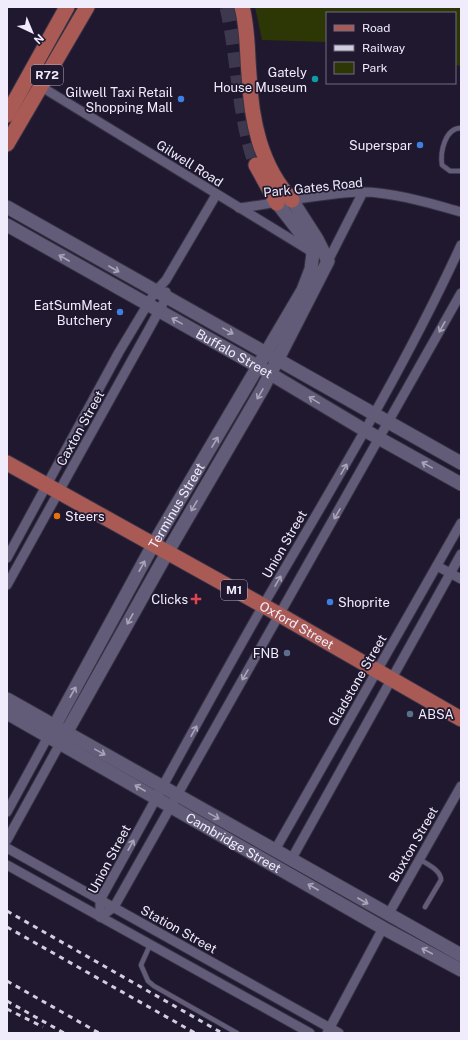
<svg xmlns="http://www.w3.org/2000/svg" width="468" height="1040" viewBox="0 0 468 1040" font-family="'Public Sans',sans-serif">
<rect width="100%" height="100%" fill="#1f182f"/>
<path fill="#2d3605" d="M255,7H461V66L455,65V13H327V42L262,40Z"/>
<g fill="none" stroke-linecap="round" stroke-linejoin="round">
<path stroke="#3e384e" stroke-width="15" stroke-dasharray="15 8" stroke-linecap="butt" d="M227,7C239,59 238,114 256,165"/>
<defs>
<g id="lane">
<path d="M461,128C445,128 440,152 442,165L450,171H461"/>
<path d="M419,859C427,864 441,870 441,880L425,907"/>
<path d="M150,945L141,965L148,981L154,986L237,1033"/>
</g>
<g id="street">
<path d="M40,86L312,252"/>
<path d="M239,208C280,203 321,193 362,192C393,192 432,204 461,212"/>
<path d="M325,259L328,261L363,192"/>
<path d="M7,558L119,352L155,292L166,280L216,195"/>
<path d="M437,566L461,579"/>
<path d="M7,585L149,329L166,298V292"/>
<path d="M7,812L50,733"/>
<path d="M7,840L62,740"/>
<path d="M7,848L339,1033"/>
<path d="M275,850L461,523"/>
<path d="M291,860L461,554"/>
<path d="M7,865L310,1033"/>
<path d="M388,915L461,786"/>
<path d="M100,917V900C155,802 208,701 264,604C333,486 404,369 461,245"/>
<path d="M100,917L114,907L461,293"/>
<path d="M327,1033L383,928"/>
</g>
<g id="secondary">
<path d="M7,207L461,463"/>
<path id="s1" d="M7,225L259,367L366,431L461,484"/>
<path d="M7,699L461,955"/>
<path id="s2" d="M7,713L383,928L461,970"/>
<path id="s3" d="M54,727L153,545L303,290L311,269L313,253L305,239L277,203"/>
<path d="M66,733L167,553L263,388L328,261L317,239L292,200"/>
</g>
<g id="primary">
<path d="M242,7C248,29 247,52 249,74C251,119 260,166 292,200"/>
<path d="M7,115L67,7"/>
<path d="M7,144L87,7"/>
<path d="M256,165L277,203"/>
<path id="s4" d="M7,463L280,615L461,719"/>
</g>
</defs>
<use href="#lane" stroke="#373245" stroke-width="6"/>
<use href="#street" stroke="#373245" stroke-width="11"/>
<use href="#secondary" stroke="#373245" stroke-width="15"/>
<use href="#primary" stroke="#373245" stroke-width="17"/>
<use href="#lane" stroke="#635c78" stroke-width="4.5"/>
<use href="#street" stroke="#635c78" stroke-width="9"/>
<use href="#secondary" stroke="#635c78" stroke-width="13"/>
<use href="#primary" stroke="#aa5a55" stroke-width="15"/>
<g stroke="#d2cdde" stroke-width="3" stroke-dasharray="5 5" stroke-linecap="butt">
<path d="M7,911L222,1033"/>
<path d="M7,927L195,1033"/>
<path d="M7,981L99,1033"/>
<path d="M7,1001L64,1033"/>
<path d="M7,1009L43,1027"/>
</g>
</g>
<defs><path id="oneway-shaft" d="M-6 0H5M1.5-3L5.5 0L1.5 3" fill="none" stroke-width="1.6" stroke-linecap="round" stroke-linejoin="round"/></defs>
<g stroke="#aaa4ba">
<use href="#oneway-shaft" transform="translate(64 258) rotate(-150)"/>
<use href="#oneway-shaft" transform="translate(114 269) rotate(30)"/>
<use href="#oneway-shaft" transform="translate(177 321) rotate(-151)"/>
<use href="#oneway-shaft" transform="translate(442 327) rotate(119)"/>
<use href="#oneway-shaft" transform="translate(228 331) rotate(29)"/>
<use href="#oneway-shaft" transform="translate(260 394) rotate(120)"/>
<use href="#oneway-shaft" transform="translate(314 400) rotate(-149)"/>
<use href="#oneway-shaft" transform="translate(215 442) rotate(-59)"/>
<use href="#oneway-shaft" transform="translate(427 465) rotate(-151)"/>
<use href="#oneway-shaft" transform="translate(344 469) rotate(-60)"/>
<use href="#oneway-shaft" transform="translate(194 506) rotate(120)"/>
<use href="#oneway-shaft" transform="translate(337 514) rotate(120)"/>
<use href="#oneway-shaft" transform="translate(142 566) rotate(-61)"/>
<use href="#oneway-shaft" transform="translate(278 581) rotate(-60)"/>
<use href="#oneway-shaft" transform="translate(130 619) rotate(119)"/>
<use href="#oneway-shaft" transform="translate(245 675) rotate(120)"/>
<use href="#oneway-shaft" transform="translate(73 692) rotate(-61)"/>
<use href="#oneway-shaft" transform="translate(194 731) rotate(-61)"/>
<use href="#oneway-shaft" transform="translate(100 752) rotate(29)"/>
<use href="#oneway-shaft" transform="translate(140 788) rotate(-150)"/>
<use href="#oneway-shaft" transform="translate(214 816) rotate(29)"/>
<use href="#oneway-shaft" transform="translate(131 845) rotate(-61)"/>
<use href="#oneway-shaft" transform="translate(313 887) rotate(-150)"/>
<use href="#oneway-shaft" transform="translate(363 901) rotate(30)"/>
<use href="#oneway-shaft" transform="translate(427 951) rotate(-152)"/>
</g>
<circle fill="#0f9aa8" stroke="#1f182f" stroke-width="1.5" cx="315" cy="79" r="4"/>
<g fill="#3f7fe0" stroke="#1f182f" stroke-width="1.5">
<circle cx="181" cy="99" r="4"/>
<circle cx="420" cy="145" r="4"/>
<circle cx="120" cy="312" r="4"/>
<circle cx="330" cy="602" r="4"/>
</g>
<circle fill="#e8710a" stroke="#1f182f" stroke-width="1.5" cx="57" cy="516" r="4"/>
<path fill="#e0444e" stroke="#1f182f" stroke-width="1.5" d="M194 593h4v4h4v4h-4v4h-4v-4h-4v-4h4z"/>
<g fill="#5c6f8a" stroke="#1f182f" stroke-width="1.5">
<circle cx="287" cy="653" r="4"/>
<circle cx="410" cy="714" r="4"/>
</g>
<g text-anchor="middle" stroke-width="3.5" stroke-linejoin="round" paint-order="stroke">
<g fill="#1f182f" stroke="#b1acbe" stroke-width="1">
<rect x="31" y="65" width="32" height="20" rx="3"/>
<rect x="221" y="580" width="26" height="20" rx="3"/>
</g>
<g font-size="12" font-weight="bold" fill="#f0ecfc">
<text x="47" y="79">R72</text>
<text x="234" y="594">M1</text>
</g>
<g font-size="13" fill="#f0ecfc" stroke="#1f182f" text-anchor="end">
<text x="307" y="77">Gately<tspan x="307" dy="15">House Museum</tspan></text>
<text x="173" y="97">Gilwell Taxi Retail<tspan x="173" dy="15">Shopping Mall</tspan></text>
<text x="412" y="150">Superspar</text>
<text x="112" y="310">EatSumMeat<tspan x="112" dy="15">Butchery</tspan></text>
<text x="65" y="521" text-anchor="start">Steers</text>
<text x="188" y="604">Clicks</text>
<text x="338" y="607" text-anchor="start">Shoprite</text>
<text x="279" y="658">FNB</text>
<text x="418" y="719" text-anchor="start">ABSA</text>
</g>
<g font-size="13" fill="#f0ecfc" stroke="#1f182f">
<text transform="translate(190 163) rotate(32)" y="5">Gilwell Road</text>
<text transform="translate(313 187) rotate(-6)" y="5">Park Gates Road</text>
<text dy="5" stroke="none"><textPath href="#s1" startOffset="261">Buffalo Street</textPath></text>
<text transform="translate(80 428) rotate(-61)" y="5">Caxton Street</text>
<text dy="5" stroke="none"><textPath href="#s3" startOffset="253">Terminus Street</textPath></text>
<text transform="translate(284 544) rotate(-60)" y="5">Union Street</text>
<text dy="5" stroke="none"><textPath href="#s4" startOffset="332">Oxford Street</textPath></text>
<text transform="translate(357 680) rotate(-60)" y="5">Gladstone Street</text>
<text dy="5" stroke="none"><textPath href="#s2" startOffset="261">Cambridge Street</textPath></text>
<text transform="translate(413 844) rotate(-60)" y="5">Buxton Street</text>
<text transform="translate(109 859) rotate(-62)" y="5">Union Street</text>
<text transform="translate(179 929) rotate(29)" y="5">Station Street</text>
</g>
</g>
<rect width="468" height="1040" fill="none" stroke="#f0ecfc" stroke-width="16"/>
<rect x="326" y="12" width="130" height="72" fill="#1f182f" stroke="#736d81"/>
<rect x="334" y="25" width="20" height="6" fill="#aa5a55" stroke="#736d81"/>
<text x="362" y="32" font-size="12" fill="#f0ecfc">Road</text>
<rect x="334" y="45" width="20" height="6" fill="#d2cdde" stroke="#736d81"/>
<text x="362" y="52" font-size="12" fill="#f0ecfc">Railway</text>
<rect x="334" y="62" width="20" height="12" fill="#2d3605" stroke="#736d81"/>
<text x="362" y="72" font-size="12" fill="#f0ecfc">Park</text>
<g transform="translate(32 32) rotate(136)" stroke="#1f182f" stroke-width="3" paint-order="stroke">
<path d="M0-3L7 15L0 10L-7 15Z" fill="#f0ecfc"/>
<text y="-6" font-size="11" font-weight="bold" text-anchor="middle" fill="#f0ecfc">N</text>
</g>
</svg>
